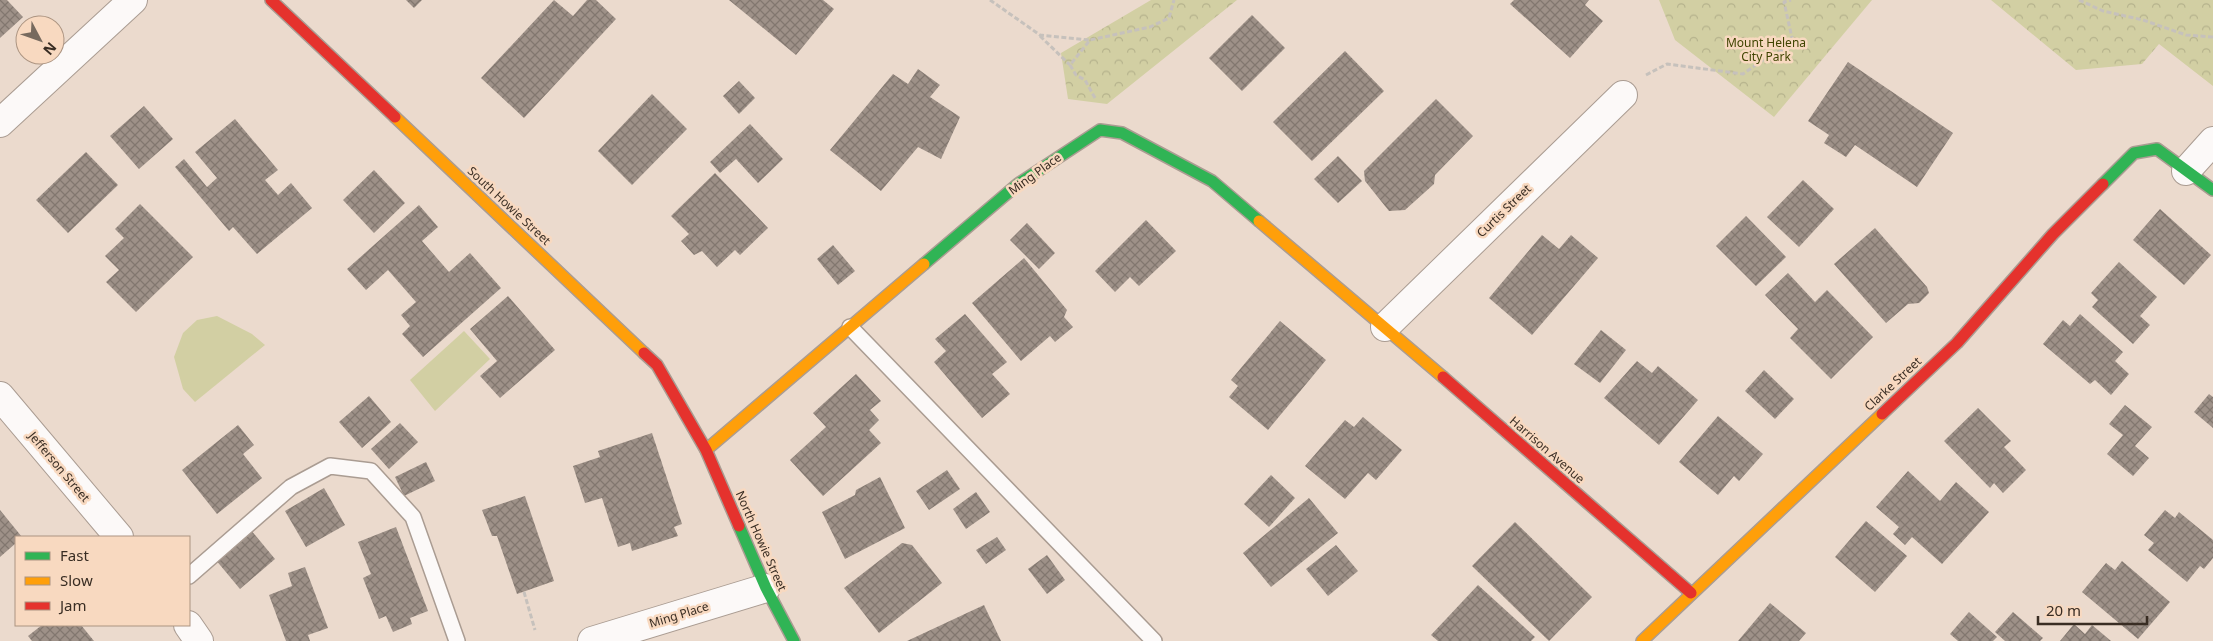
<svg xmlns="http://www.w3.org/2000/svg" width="2213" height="641" viewBox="0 0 2213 641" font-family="'Noto Sans',sans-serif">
<defs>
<pattern id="park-crowns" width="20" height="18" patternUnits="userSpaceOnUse" patternTransform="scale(1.25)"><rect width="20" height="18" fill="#d2cfa3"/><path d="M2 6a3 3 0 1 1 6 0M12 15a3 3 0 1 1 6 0" fill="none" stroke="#b5b28c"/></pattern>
<pattern id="building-cross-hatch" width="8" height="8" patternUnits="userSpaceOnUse" patternTransform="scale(1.25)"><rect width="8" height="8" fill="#9e9188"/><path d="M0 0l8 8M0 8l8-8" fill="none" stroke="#82776f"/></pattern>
</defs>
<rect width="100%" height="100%" fill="#ebdacd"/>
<g fill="url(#park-crowns)">
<path d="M1151,0H1237L1107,104L1068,99L1061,53Z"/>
<path d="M1659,0H1872L1774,117L1675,40Z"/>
<path d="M1991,0H2213V86L2159,44L2142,64L2076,70Z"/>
</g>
<g fill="#d2cfa3">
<path d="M217,316L252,334L265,345L195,402L183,389L174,357L183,333L197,320Z"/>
<path d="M464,331L490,359L435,411L410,380Z"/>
</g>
<g fill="url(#building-cross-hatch)">
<path d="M0,0H7L23,17L0,38Z"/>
<path d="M406,0H422L414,8Z"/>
<path d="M554,0L573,16L587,0H596L616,19L524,118L481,78Z"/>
<path d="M729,0H823L834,9L796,55Z"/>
<path d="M1514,0H1589L1585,5L1603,21L1570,58L1510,4Z"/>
<path d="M1252,15L1285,48L1242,91L1209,58Z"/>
<path d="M1345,51L1384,91L1312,161L1273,122Z"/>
<path d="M1848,62L1953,133L1917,187L1855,145L1846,157L1824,143L1829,135L1808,121Z"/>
<path d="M918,69L940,85L930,97L960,117L941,159L918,147L881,191L830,150L893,74L908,84Z"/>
<path d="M739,81L755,98L739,114L723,96Z"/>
<path d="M652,94L687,129L632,185L598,151Z"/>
<path d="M1436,99L1473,136L1435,175L1434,184L1405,210L1389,211L1365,181L1364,171Z"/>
<path d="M144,106L173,139L139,169L110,136Z"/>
<path d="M235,119L278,170L265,180L278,195L291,183L312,208L257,254L233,227L229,231L175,167L184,159L207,187L217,178L195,152Z"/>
<path d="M750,124L783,159L758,183L736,159L720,173L710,162Z"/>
<path d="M86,152L118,185L68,233L36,200Z"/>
<path d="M1338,156L1362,181L1338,203L1314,179Z"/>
<path d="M374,170L405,203L374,233L343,200Z"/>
<path d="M715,173L768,228L740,255L735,250L717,267L702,251L694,255L681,241L689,234L671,216Z"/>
<path d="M1803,180L1834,209L1799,247L1767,217Z"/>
<path d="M140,204L193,257L136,312L106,282L119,270L105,256L124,238L115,229Z"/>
<path d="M419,205L438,227L422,241L449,272L470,253L501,288L423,357L402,334L410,326L401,315L416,302L388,270L366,290L347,269Z"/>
<path d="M2160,209L2211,255L2184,285L2133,240Z"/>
<path d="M1746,216L1786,257L1756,286L1716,246Z"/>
<path d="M1146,220L1176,251L1139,286L1130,277L1115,292L1095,271Z"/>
<path d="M1027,223L1055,253L1039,269L1010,240Z"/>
<path d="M1875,228L1927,287L1929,293L1919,303L1908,304L1886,323L1834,264Z"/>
<path d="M1542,235L1559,249L1571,235L1598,258L1532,335L1489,298Z"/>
<path d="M833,245L855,271L838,285L817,259Z"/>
<path d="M1024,258L1067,310L1064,317L1073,327L1055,342L1050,336L1021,361L972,303Z"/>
<path d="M2119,262L2157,297L2140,316L2150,325L2133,344L2092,307L2098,300L2091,293Z"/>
<path d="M1788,273L1815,302L1827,290L1873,337L1831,379L1790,338L1798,329L1765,295Z"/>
<path d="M508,296L555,350L500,398L480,376L497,361L470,329Z"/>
<path d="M965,314L1007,362L992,374L1010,394L982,418L934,362L946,351L935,339Z"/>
<path d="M2080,314L2123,352L2115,361L2129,374L2111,395L2095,380L2090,384L2043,344L2063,320L2070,326Z"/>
<path d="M1280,321L1326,360L1268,430L1229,397L1238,386L1231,380Z"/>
<path d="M1601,330L1626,350L1600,383L1574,364Z"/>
<path d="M1637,361L1652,373L1658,366L1698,400L1659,445L1604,398Z"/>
<path d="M1764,370L1794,399L1775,419L1745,391Z"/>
<path d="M856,374L881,401L870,410L879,420L869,430L881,443L823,496L790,460L826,427L813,413Z"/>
<path d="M2209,394L2213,397V428L2194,412Z"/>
<path d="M369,396L391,422L362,448L339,422Z"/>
<path d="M2125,405L2152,427L2135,446L2149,458L2133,476L2107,454L2123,435L2109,424Z"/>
<path d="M1978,408L2011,441L2004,447L2026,470L2003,493L1994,483L1990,488L1944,441Z"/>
<path d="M1718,416L1763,454L1739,481L1734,476L1718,495L1679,462Z"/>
<path d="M1363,417L1402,450L1376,480L1368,473L1345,499L1305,466L1345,420L1354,427Z"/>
<path d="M400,423L418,442L389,469L371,449Z"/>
<path d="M238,425L254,445L243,454L262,478L217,514L182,470Z"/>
<path d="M652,433L682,524L674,527L678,536L632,551L630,543L618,547L602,498L585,503L573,466L600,457L598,451Z"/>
<path d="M426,462L435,481L404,496L395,477Z"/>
<path d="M947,470L960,489L929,510L916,491Z"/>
<path d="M1908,471L1940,501L1956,482L1989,512L1942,564L1912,537L1905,545L1893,534L1899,527L1876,507Z"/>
<path d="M1271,475L1295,498L1269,527L1244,504Z"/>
<path d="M880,477L905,528L845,559L822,512L855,495L856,490Z"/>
<path d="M324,488L345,525L306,547L285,511Z"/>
<path d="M976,492L990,512L966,529L953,509Z"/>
<path d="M525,496L554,581L517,594L497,536H492L482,510Z"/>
<path d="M1309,498L1338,533L1271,587L1243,553Z"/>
<path d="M0,510L22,537H16V543L0,557Z"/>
<path d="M2165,510L2175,518L2179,512L2213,540V558L2204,569L2200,566L2187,582L2148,550L2154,543L2144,535Z"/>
<path d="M1866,521L1907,556L1875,592L1835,557Z"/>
<path d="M1515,522L1592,597L1549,641L1472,566Z"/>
<path d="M396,527L428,611L410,618L412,624L393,632L386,616L379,619L363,578L371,574L358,542Z"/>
<path d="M250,529L275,559L240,589L215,559Z"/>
<path d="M997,537L1006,550L986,564L976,550Z"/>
<path d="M902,543L912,545L942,583L879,633L844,588Z"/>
<path d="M1336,545L1358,571L1328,596L1306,569Z"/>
<path d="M1047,555L1065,580L1047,594L1028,569Z"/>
<path d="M2122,561L2170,602L2138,639L2082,592L2106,563L2115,570Z"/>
<path d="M305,567L328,628L308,635L310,641H286L269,595L292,586L288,573Z"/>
<path d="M1478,585L1535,637L1531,641H1438L1431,635Z"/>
<path d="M1770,603L1806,633L1799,641H1738Z"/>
<path d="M984,605L1001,641H907Z"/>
<path d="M1969,612L1997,637L1993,641H1958L1950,634Z"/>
<path d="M2013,612L2043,638L2040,641H2005L1995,632Z"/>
<path d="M2074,624L2085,634L2092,625L2111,641H2060Z"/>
<path d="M42,625H81L94,641H32L28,636Z"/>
</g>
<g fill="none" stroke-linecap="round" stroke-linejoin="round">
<defs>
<g id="lane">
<path d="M850,327L1154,641"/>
<path d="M189,576L291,487L330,466L371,471L413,517L457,641"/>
</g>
<g id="street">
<path d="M0,123L133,0"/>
<path d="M2186,171L2213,141"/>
<path d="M1385,327L1623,95"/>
<path d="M0,396L119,537"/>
<path d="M188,625L199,641"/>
<path d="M592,641L766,588"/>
</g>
<g id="fast">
<path d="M2103,184L2134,153L2157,149L2213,190"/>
<path d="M924,264L1018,184L1100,130L1122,133L1212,181L1259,221"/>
<path d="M739,526L766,588L794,641"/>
</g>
<g id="slow">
<path d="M395,117L644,353"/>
<path d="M1259,221L1443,377"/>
<path d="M706,450L924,264"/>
<path d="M1642,641L1882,414"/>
</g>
<g id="jam">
<path d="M271,0L395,117"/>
<path d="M644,353L657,365L706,450L739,526"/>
<path d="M1443,377L1691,593"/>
<path d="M1882,414L1957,343L2053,234L2103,184"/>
</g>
</defs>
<use href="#lane" stroke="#aa9c92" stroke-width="18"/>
<use href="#street" stroke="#aa9c92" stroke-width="30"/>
<use href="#fast" stroke="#aa9c92" stroke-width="14"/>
<use href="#slow" stroke="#aa9c92" stroke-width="14"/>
<use href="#jam" stroke="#aa9c92" stroke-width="14"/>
<g stroke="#c6c1bc" stroke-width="3" stroke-dasharray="5 2.5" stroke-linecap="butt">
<path d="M990,0L1040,35L1089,40"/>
<path d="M2079,0L2103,11L2143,20L2186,35L2213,37"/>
<path d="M1040,36L1070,65"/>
<path d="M1646,75L1667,64L1743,74L1770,55L1794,47L1784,2L1791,0"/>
<path d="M1095,98L1085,80L1076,75L1070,65L1090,40L1150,27L1169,18L1174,0"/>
<path d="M524,592L535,630"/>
</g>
<use href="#lane" stroke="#fcf9f8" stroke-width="15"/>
<use href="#street" stroke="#fcf9f8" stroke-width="28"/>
<use href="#fast" stroke="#30b455" stroke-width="11"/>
<use href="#slow" stroke="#ff9f0a" stroke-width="11"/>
<use href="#jam" stroke="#e5322d" stroke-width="11"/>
</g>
<g text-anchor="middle" stroke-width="5" stroke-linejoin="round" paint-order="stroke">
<g font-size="12" fill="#3f4400" stroke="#f8d9c0">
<text x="1766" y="47">Mount Helena<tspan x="1766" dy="14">City Park</tspan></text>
</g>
<g font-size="12" fill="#392d23" stroke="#f8d9c0">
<text transform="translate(1035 174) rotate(-36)" y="4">Ming Place</text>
<text transform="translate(509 206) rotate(43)" y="4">South Howie Street</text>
<text transform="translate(1504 211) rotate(-44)" y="4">Curtis Street</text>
<text transform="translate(1893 384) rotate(-43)" y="4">Clarke Street</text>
<text transform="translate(1547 450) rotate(41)" y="4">Harrison Avenue</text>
<text transform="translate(59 467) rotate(50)" y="4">Jefferson Street</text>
<text transform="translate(761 541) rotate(66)" y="4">North Howie Street</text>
<text transform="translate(679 615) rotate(-17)" y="4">Ming Place</text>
</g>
</g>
<rect x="15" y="536" width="175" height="90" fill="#f8d9c0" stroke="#ac9481"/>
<rect x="25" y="552" width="25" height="8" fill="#30b455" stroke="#ac9481"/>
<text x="60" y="561" font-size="15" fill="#392d23">Fast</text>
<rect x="25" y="577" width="25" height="8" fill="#ff9f0a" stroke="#ac9481"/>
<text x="60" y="586" font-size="15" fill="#392d23">Slow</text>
<rect x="25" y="602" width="25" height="8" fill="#e5322d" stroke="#ac9481"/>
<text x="60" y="611" font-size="15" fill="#392d23">Jam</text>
<g transform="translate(40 40) rotate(131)"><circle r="24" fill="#f8d9c0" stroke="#ac9481"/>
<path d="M0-4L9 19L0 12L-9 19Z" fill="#776a5e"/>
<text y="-8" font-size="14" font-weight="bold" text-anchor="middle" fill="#392d23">N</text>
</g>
<path d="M2038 616v8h109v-8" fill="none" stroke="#392d23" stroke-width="2.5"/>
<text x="2046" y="616" font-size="15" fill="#392d23" stroke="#f8d9c0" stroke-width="4" paint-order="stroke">20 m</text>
</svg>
